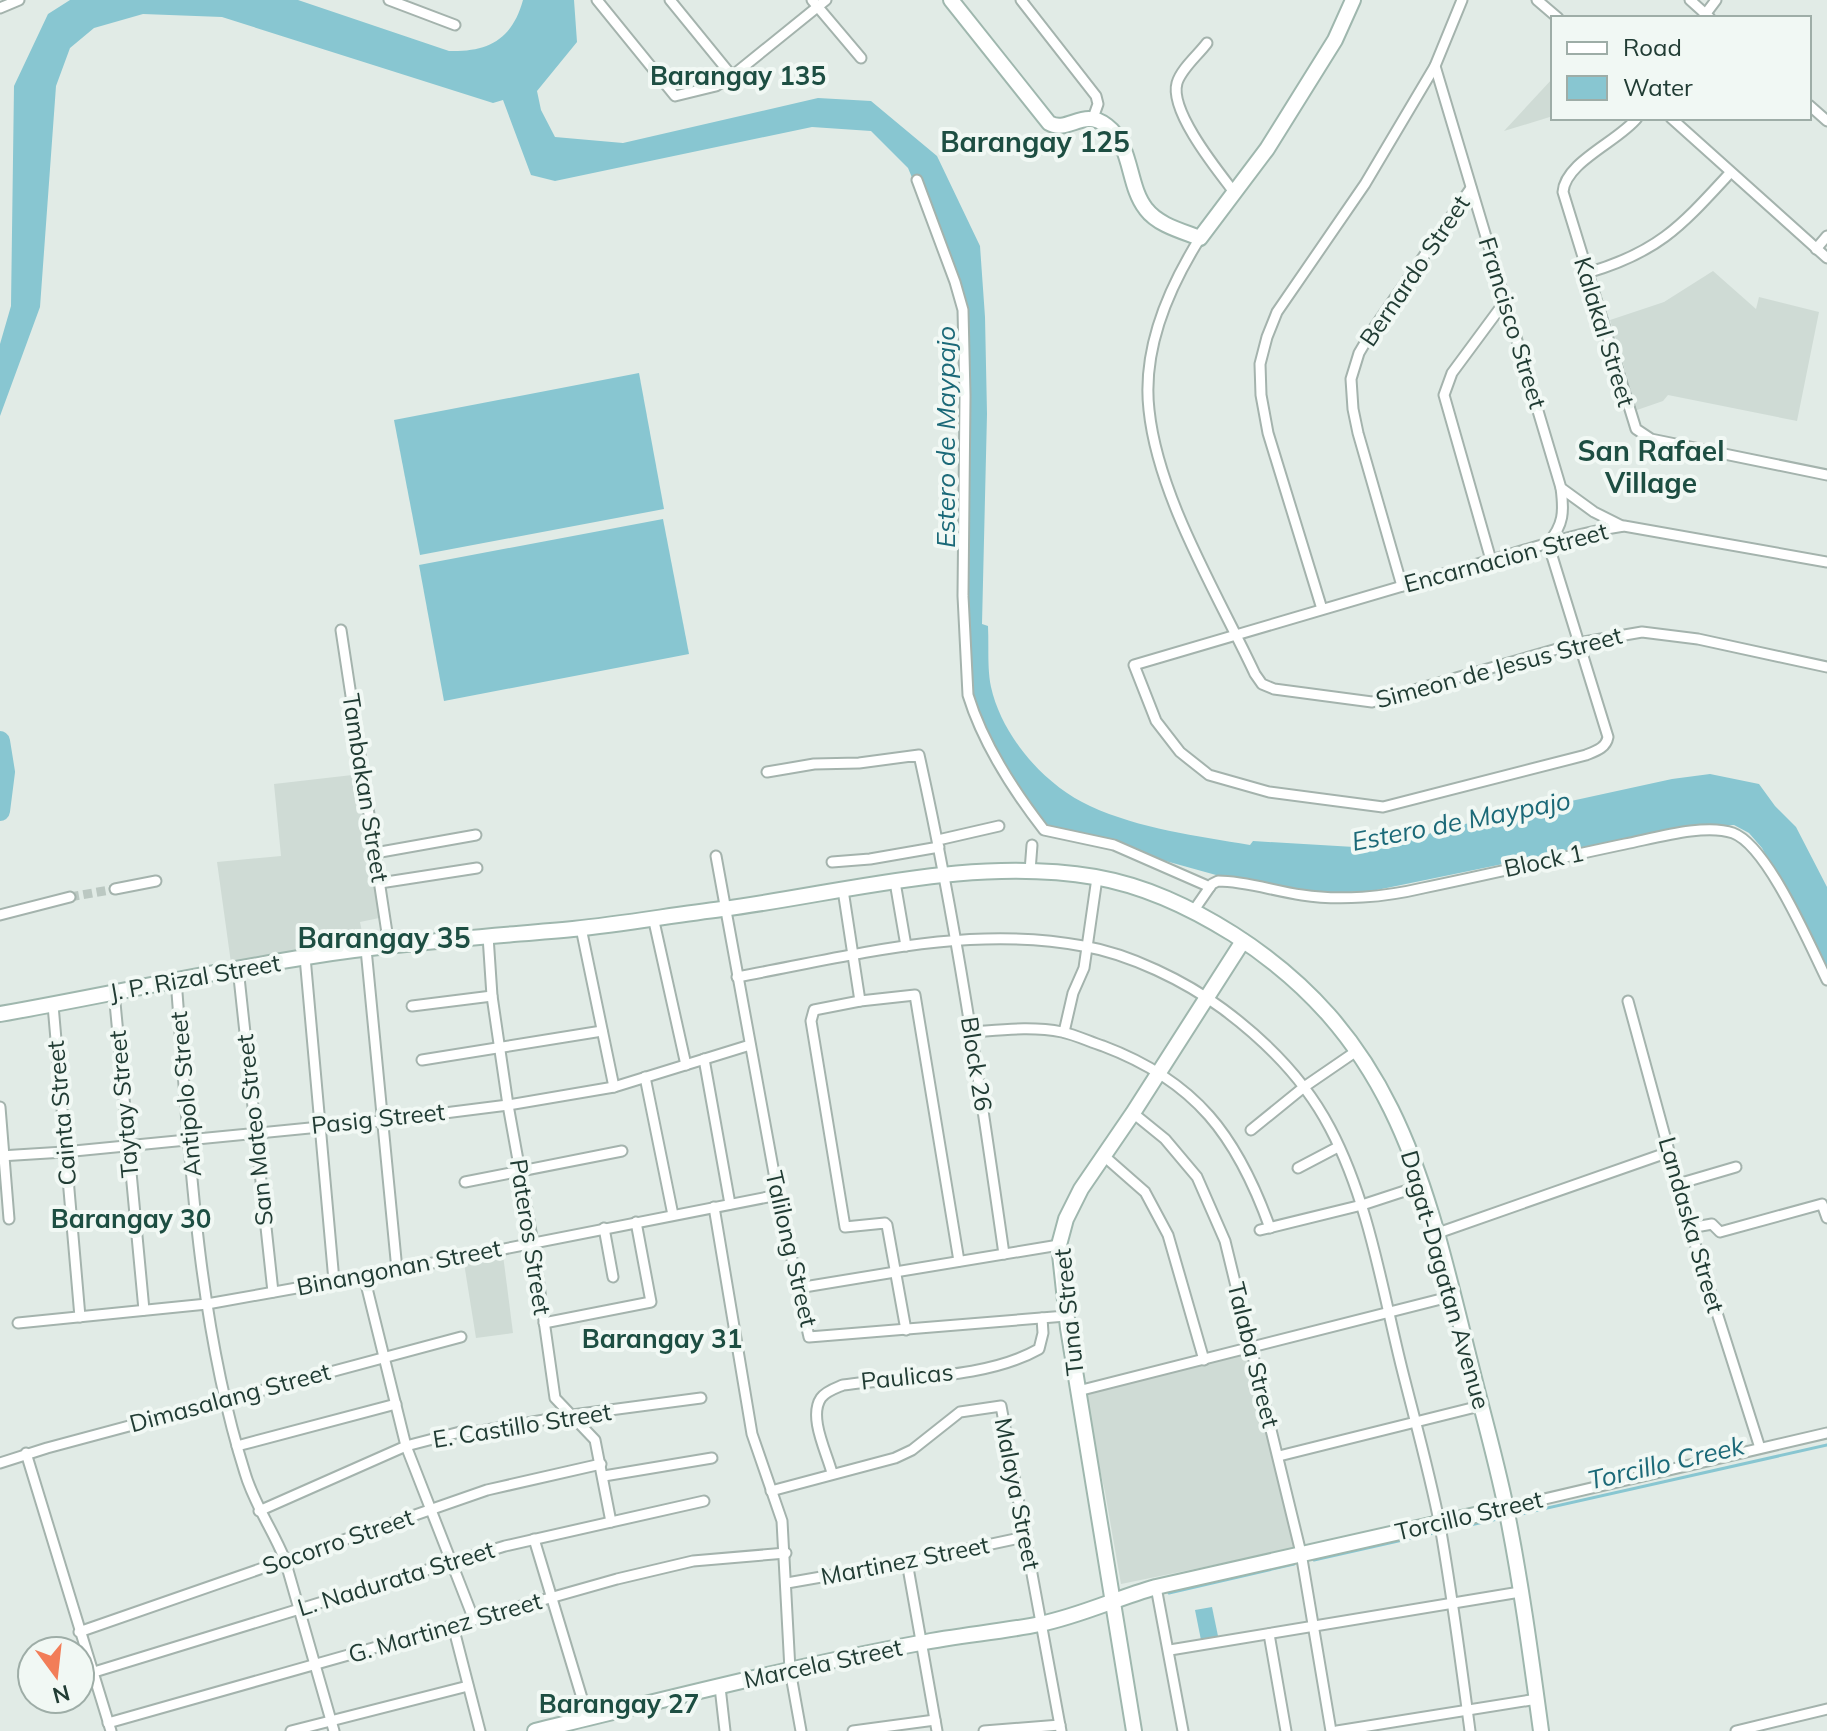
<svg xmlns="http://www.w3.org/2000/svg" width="1827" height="1731" viewBox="0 0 1827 1731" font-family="Mulish,sans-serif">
<rect width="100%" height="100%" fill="#e1ebe6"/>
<g fill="#cfdbd5">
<path d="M1553,78V116L1504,131Z"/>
<path d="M1713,271L1756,309L1759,297L1819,312L1797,421L1668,395L1663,401L1637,410L1610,320L1664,302Z"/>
<path d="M361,774L384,917L360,922L363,937L231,963L217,862L281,856L274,784Z"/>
<path d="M503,1255L513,1333L476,1338L464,1263Z"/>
<path d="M1251,1351L1298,1548L1121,1584L1105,1492L1082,1392Z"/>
</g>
<g fill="#88c6d1">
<path d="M70,0H298L449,51C488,52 512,40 523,0H574L577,42L537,91L541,110L555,137L623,143L818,98L871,101L937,156L980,246L985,317L987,414L982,624L988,626C989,646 987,668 991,687C1002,736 1044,785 1090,806C1140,829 1197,836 1250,845L1253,841L1388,849L1442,829L1672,779L1710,774L1759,784L1775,806L1796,827L1827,887V971L1762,848L1749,833L1734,825L1678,828L1372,891L1323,893L1252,885L1072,835L1049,834L971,711L961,295L908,168L871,131L812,127L555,181L531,175L503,100L493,103L222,17L143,14L94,28L70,48L56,86L40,307L0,416V344L11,306L14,86L48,14Z"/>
<path d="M639,373L664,509L420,555L394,420Z"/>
<path d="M663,519L689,654L444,701L419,565Z"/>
<path d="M1212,1607L1218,1636L1201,1640L1195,1610Z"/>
</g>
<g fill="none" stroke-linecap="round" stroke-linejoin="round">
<g stroke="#88c6d1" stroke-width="3">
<path d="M1512,1516L1827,1445"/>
<path d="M1443,1531L1502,1518"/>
<path d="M1314,1560L1438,1532"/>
<path d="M1169,1593L1294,1564"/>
</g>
<path stroke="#88c6d1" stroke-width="20" d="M0,741L5,772L0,811"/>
<path stroke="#bbc8c2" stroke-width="9" stroke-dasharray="9 4.5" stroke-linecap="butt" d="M70,897L115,889"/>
<defs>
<g id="street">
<path d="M389,0L455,25"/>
<path d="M597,0L675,96L716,86L732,76L826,0"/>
<path d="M670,0L732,76"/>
<path d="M812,0L861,58"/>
<path d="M1021,0L1096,96L1098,104L1093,118"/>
<path d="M1537,0L1558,18"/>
<path d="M1690,0L1710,18"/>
<path d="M0,8L19,0"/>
<path d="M1704,16L1716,0"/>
<path d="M1207,43C1198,55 1181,69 1177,83C1169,111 1218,171 1234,192"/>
<path d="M1435,66L1561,488L1594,512L1622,526"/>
<path d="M1809,105L1827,121"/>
<path d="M1637,118C1619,141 1565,162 1563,192L1636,429L1651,439L1827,475"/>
<path d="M1671,118L1827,258"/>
<path d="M917,180L955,282L963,310L965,396L963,596L968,695C983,744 1013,790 1044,830L1114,845L1210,887"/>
<path d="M1200,238C1168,289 1142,349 1149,410C1158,497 1218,595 1255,674L1262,684L1274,689L1372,702L1578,643L1642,632L1698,639L1827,667"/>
<path d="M1816,249L1827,236"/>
<path d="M1587,273C1659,252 1681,226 1730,173"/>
<path d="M1548,543L1608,737C1606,748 1596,751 1586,755L1383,807L1269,792L1209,775L1180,752L1156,721L1134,665L1491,560C1535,547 1578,533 1624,526L1827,562"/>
<path d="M1548,543C1564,525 1564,511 1561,488"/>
<path d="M1491,560L1444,395L1452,373L1506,300"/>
<path d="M1402,586L1358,433L1353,409L1351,379L1359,353L1372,331L1471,188"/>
<path d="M1322,609L1268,433L1261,395L1260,364L1267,337L1277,312L1365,184L1435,66L1462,0"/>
<path d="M341,630L389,946"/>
<path d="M767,772L814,764L859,763L919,755C956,920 980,1087 1004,1254"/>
<path d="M938,840L999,826"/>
<path d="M375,853L476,835"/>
<path d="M716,856L778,1195L809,1337L1066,1316"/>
<path d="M832,862L870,859L939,847"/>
<path d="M1030,871L1032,845"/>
<path d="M895,882L906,946"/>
<path d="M380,883L477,868"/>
<path d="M115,889L156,881"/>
<path d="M843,890L860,1001"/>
<path d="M1194,910L1212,884L1218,881C1245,881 1274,891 1302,895C1340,901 1385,897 1423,888C1491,874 1558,858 1625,844C1655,838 1705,823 1733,833C1768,846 1810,946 1827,980"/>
<path d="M0,915L70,897"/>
<path d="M653,917L686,1065"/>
<path d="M581,928L614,1087"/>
<path d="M488,936L492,996L508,1105L533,1243L555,1398L595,1440L611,1522"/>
<path d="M366,949L397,1270"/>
<path d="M305,957L334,1281"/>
<path d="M238,968L273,1292"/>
<path d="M737,977C851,956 968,924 1083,946C1130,954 1185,981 1223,1009C1266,1041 1305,1080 1330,1128C1369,1202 1382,1289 1402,1369C1415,1421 1430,1474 1440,1526C1452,1594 1461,1663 1470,1731"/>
<path d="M176,980C189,1142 196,1318 245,1473C254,1504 273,1530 285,1560L334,1731"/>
<path d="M114,992L144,1310"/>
<path d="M1628,1001L1690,1228L1760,1448"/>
<path d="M53,1005L80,1317"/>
<path d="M412,1006L492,996"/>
<path d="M971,1032C1001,1030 1032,1026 1062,1032C1076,1035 1090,1042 1103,1046C1196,1081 1237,1136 1270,1228"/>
<path d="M1064,1032L1073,993L1084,968L1097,878"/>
<path d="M704,1059L730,1204"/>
<path d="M422,1060L602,1031"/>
<path d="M645,1077L673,1215"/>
<path d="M0,1107L9,1219"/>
<path d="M1133,1113L1165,1139L1197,1177L1225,1241L1301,1553L1331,1731"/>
<path d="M1251,1130L1304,1087L1358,1050"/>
<path d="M0,1156L64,1152L381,1121L508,1105L614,1087L750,1045"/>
<path d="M1104,1156L1145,1192L1168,1235L1204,1360"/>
<path d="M1298,1168L1338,1147"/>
<path d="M465,1182L622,1151"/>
<path d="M1678,1184L1736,1167"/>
<path d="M714,1207L752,1434L782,1521L790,1670L801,1731"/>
<path d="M604,1228L613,1277"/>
<path d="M1690,1228L1712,1224L1720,1232L1822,1204L1827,1218"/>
<path d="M1260,1230L1362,1205L1423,1185"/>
<path d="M1438,1233L1669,1152"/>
<path d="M364,1276L406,1446L474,1620"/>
<path d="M798,1288L1059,1245"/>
<path d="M18,1323L207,1304L397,1270L778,1195"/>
<path d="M544,1323L651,1302L636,1222"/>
<path d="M906,1330L887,1225L885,1223L845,1227L811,1021L814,1010L860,1001L915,995L959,1261"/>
<path d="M1078,1391L1453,1296"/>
<path d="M237,1446L396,1404"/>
<path d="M26,1453L111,1731"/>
<path d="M1279,1456L1480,1406"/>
<path d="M0,1463L47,1448L461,1337"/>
<path d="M832,1473C827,1453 808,1417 821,1398C826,1391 836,1388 843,1385C905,1376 984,1380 1039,1349L1043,1333L1042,1318"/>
<path d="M604,1476L712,1458"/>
<path d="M771,1491L895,1458L912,1450L960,1412L1001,1406L1061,1731"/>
<path d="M1506,1508L1827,1433"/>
<path d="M259,1511L406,1446L460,1432L481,1431L572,1415L701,1398"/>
<path d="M534,1539L588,1718"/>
<path d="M907,1562L937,1731"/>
<path d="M787,1583L907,1562L1024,1537"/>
<path d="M1156,1587L1183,1731"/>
<path d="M453,1626L480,1731"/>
<path d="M79,1632L487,1490L601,1464"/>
<path d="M1269,1634L1286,1731"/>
<path d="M1170,1650L1520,1592"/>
<path d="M91,1673L505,1546L704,1501"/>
<path d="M720,1687L725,1731"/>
<path d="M108,1723L617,1579L693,1561L786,1553"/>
<path d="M291,1731L468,1686"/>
<path d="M853,1731L935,1720"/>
<path d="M984,1731L1060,1725"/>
<path d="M1337,1731L1537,1699"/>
<path d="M1736,1731L1827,1709"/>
</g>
<g id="secondary">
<path d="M951,0L1049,123C1068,134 1083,107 1107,126C1133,146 1127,185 1146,209C1158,225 1182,231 1200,238L1267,149L1335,40L1353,0"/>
<path d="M0,1014C102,996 204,973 306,957C395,943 484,937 573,929C623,924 673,915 722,909C845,893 970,856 1095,877C1146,886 1190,907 1233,934C1398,1039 1426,1186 1470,1362C1482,1411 1496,1459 1506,1508C1521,1582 1531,1657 1541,1731"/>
<path d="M535,1731C663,1700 791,1667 920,1643C960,1635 1001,1632 1040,1624C1080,1616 1117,1598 1156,1587L1506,1508"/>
<path d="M1134,1731L1068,1328L1059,1245L1066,1219L1081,1189L1133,1113L1243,941"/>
</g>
</defs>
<use href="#street" stroke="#a4b3ad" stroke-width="13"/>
<use href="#secondary" stroke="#9fb7ae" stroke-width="18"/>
<use href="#street" stroke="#fff" stroke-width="9"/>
<use href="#secondary" stroke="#fff" stroke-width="14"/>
</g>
<g text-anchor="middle" stroke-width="8" stroke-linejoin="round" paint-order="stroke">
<g font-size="24" fill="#213c34" stroke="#f1f8f4">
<text transform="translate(1415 271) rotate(-56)" y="8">Bernardo Street</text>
<text transform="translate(1512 323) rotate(73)" y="8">Francisco Street</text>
<text transform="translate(1604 332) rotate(73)" y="8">Kalakal Street</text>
<text transform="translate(1506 558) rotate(-15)" y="8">Encarnacion Street</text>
<text transform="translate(1499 668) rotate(-15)" y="8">Simeon de Jesus Street</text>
<text transform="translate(365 788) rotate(81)" y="8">Tambakan Street</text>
<text transform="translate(1544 861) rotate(-12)" y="8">Block 1</text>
<text transform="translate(195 978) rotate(-10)" y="8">J. P. Rizal Street</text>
<text transform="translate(976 1064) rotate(81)" y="8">Block 26</text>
<text transform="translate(186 1094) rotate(-95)" y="8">Antipolo Street</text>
<text transform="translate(124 1104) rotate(-95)" y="8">Taytay Street</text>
<text transform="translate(62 1113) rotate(-95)" y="8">Cainta Street</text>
<text transform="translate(378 1119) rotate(-6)" y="8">Pasig Street</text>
<text transform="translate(255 1130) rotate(-96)" y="8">San Mateo Street</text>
<text transform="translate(1691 1225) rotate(74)" y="8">Landaska Street</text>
<text transform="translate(530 1237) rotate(81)" y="8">Pateros Street</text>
<text transform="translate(791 1249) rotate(77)" y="8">Talilong Street</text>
<text transform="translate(399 1268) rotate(-11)" y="8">Binangonan Street</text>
<text transform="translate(1445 1280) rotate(74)" y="8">Dagat-Dagatan Avenue</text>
<text transform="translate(1069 1312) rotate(-96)" y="8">Tuna Street</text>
<text transform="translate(1253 1355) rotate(76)" y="8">Talaba Street</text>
<text transform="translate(907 1377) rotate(-6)" y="8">Paulicas</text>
<text transform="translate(230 1398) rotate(-15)" y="8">Dimasalang Street</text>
<text transform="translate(522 1426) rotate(-9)" y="8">E. Castillo Street</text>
<text transform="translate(1017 1494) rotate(79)" y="8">Malaya Street</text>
<text transform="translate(1469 1516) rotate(-13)" y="8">Torcillo Street</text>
<text transform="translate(338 1542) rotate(-19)" y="8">Socorro Street</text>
<text transform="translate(905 1561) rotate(-11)" y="8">Martinez Street</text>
<text transform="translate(396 1579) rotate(-17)" y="8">L. Nadurata Street</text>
<text transform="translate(445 1628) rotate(-16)" y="8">G. Martinez Street</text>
<text transform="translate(823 1664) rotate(-12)" y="8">Marcela Street</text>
</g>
<g font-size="26" font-weight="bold" fill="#1d4e42" stroke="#f1f8f4">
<text x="738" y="85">Barangay 135</text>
<text x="131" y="1228">Barangay 30</text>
<text x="662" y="1348">Barangay 31</text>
<text x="619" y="1713">Barangay 27</text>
</g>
<g font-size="26" font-style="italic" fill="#1b6978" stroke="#f1f8f4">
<text transform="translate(946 437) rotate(-90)" y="9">Estero de Maypajo</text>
<text transform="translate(1461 821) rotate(-11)" y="9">Estero de Maypajo</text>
<text transform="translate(1666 1463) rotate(-13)" y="9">Torcillo Creek</text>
</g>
<g font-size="28" font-weight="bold" fill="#1d4e42" stroke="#f1f8f4">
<text x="1035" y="152">Barangay 125</text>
<text x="1651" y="461">San Rafael<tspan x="1651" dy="32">Village</tspan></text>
<text x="384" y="948">Barangay 35</text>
</g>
</g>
<rect x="1551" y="16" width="260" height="104" fill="#f1f8f4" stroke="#9eada7" stroke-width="2"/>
<rect x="1567" y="42" width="40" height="12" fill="#ffffff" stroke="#9eada7" stroke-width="2"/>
<text x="1623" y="56" font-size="24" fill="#213c34">Road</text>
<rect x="1567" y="76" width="40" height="24" fill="#88c6d1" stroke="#9eada7" stroke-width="2"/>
<text x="1623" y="96" font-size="24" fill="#213c34">Water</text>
<g transform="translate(56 1675) rotate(165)"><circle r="38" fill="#f1f8f4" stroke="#9eada7" stroke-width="2"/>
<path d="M0-6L14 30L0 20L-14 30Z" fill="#f27d58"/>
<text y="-12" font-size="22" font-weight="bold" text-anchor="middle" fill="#213c34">N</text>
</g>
</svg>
